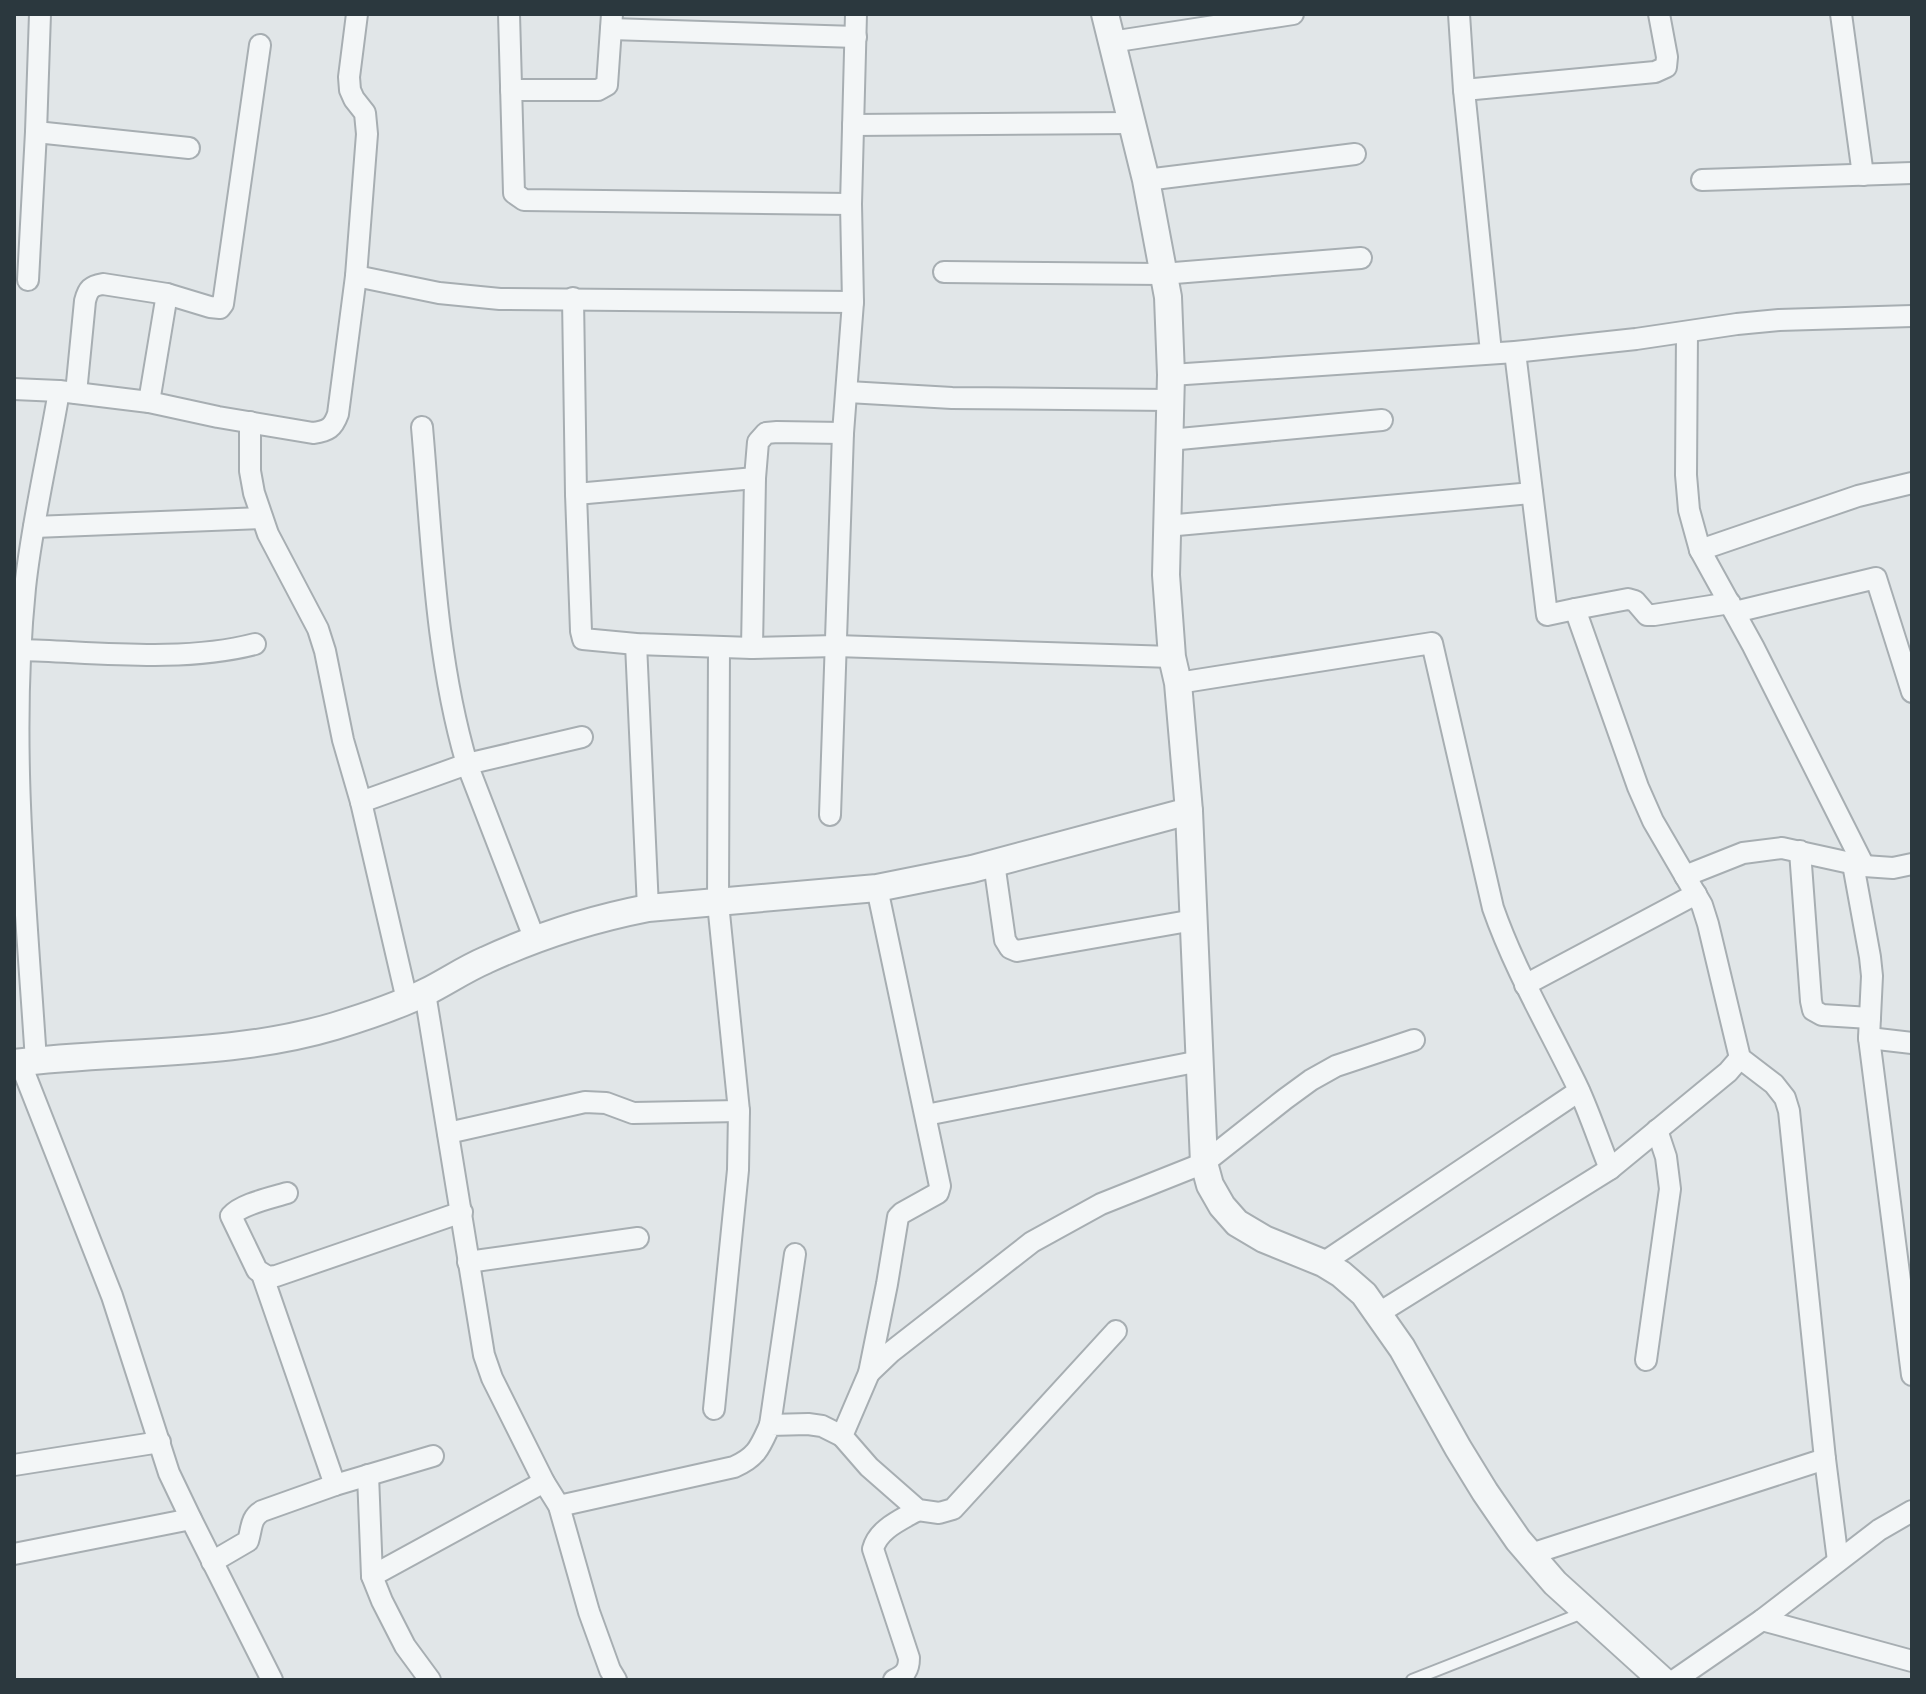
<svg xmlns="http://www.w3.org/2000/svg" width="1926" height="1694" viewBox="0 0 1926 1694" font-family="'Open Sans',sans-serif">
<rect width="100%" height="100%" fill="#e1e6e8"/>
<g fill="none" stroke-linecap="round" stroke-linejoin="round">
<defs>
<path id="service" d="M1412,1680L1585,1612"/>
<g id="minor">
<path d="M509,14L514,193L524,200L851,204"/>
<path d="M1459,14L1464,90L1491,352"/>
<path d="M1841,14L1863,175"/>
<path d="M611,29L856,37"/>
<path d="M1111,42L1293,14"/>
<path d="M511,90H598L607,85L612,14"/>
<path d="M1464,90L1655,72L1666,67L1667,57L1659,14"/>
<path d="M853,125L1132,123"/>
<path d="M36,132L189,148"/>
<path d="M1146,180L1355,154"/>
<path d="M1702,180L1912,173"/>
<path d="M944,272L1162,274L1361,258"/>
<path d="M356,276L439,293L500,299L853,302"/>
<path d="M28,280L36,132L40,14"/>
<path d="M573,298L576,494L581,631L583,639L636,644L752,648L836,646L1172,657"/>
<path d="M1687,332L1686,475L1689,510L1700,550L1753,646L1864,866"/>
<path d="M1515,352L1547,615L1575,609L1638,787L1653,821L1702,905L1708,924L1740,1058L1774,1084L1785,1098L1789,1111L1825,1459L1838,1561"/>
<path d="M1171,375L1515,352L1636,339L1737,324L1779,320L1912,316"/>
<path d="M14,389L59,391L149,402L218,417L313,433C328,431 333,428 338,414L356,276L367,134L365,113L354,99L350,90L349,77L357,14"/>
<path d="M848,392L952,398L1170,400"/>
<path d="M76,393L85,301C88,289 91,286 103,284L167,294L210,307L220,308L223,304L260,45"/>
<path d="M149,402L167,294"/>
<path d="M250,422V471L254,493L268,534L318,629L325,651L343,740L361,802L407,1000"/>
<path d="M422,427C432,540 435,656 467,764L535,940"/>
<path d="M1169,440L1382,420"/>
<path d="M576,494L755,478"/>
<path d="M1166,526L1532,493"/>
<path d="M34,527L262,518"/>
<path d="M1700,550L1858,496L1912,483"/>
<path d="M1575,609L1628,599L1635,601L1647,615H1654L1730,603"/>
<path d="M1735,612L1876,578L1912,692"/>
<path d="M636,644L648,908"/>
<path d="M752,648L755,478L758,442L766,433L777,432L843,433"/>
<path d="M21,650C96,652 182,663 255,644"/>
<path d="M1178,683L1432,643L1493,908C1515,971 1549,1028 1578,1088C1590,1114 1599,1142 1610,1169"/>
<path d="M361,802L467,764L582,737"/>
<path d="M830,815L843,433L853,302L851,204L856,14"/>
<path d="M1800,851L1811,1001L1813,1010L1822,1015L1870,1018"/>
<path d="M994,863L1005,940L1010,948L1017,951L1194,920"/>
<path d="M1853,864L1870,957L1872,976L1869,1038L1912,1375"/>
<path d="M1685,876L1743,853L1782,848L1864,866L1893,868L1912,864"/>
<path d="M877,888L940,1186L938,1193L902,1213L898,1217L887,1284L869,1373L842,1436L869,1467L918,1510L939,1513L953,1509L1116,1331"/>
<path d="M1525,985L1696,894"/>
<path d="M425,993L484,1355L492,1378L544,1482L559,1506L589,1612L610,1670L616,1680"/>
<path d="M1869,1038L1912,1043"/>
<path d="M36,1061C26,904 9,745 25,588C32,522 48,457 59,391"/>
<path d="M20,1062L112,1296L169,1473L191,1519L272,1680"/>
<path d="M926,1115L1200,1061"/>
<path d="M448,1133L585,1102L606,1103L633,1113L739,1111"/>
<path d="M287,1193C271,1198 241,1204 231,1216L257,1270L268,1277L276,1276L462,1212"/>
<path d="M468,1262L638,1238"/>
<path d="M1323,1263L1579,1091"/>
<path d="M262,1274L335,1485"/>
<path d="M1379,1313L1610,1169L1728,1072L1740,1058"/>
<path d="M1646,1360L1670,1189L1666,1157L1657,1130"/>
<path d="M869,1373L891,1352L1032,1242L1101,1204L1204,1163L1285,1099L1311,1080L1336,1066L1414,1040"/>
<path d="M714,1409L738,1170L739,1111L718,903L719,647"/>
<path d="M770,1425L795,1254"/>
<path d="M14,1465L160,1442"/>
<path d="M368,1475L372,1576L382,1601L405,1646L430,1680"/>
<path d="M559,1506L734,1467C757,1457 760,1447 770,1425L808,1424L822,1426L842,1436"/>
<path d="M14,1554L191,1519"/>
<path d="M1531,1554L1825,1459"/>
<path d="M212,1562L248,1541C252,1529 250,1518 262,1511L335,1485L433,1456"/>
<path d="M372,1576L544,1482"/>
<path d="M1762,1620L1912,1661"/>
<path d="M894,1680C905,1675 909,1670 909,1658L873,1549C878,1529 901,1520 918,1510"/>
<path d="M1675,1680L1762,1620L1879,1530L1912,1511"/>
</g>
<g id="tertiary">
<path d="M1105,14L1146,180L1168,297L1171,375L1166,575L1172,657L1178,683L1189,811L1204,1163L1210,1185L1222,1206L1237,1223L1264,1239L1323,1263L1341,1274L1364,1294L1402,1348L1458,1448L1485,1492L1518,1540L1555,1583L1662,1680"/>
<path d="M14,1063C121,1050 231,1057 335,1026C365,1017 398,1006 426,992C446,982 465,969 486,960C538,936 592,919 648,908L877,888L972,869L1189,811"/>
</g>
</defs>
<use href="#service" stroke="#a7aeb2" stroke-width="14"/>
<use href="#minor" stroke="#a7aeb2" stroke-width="24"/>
<use href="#tertiary" stroke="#a7aeb2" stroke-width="30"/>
<use href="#service" stroke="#f3f6f7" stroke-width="10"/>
<use href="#minor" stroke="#f3f6f7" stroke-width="20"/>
<use href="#tertiary" stroke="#f3f6f7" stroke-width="26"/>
</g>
<rect width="1926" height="1694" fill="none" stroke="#2b383e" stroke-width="32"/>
</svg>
